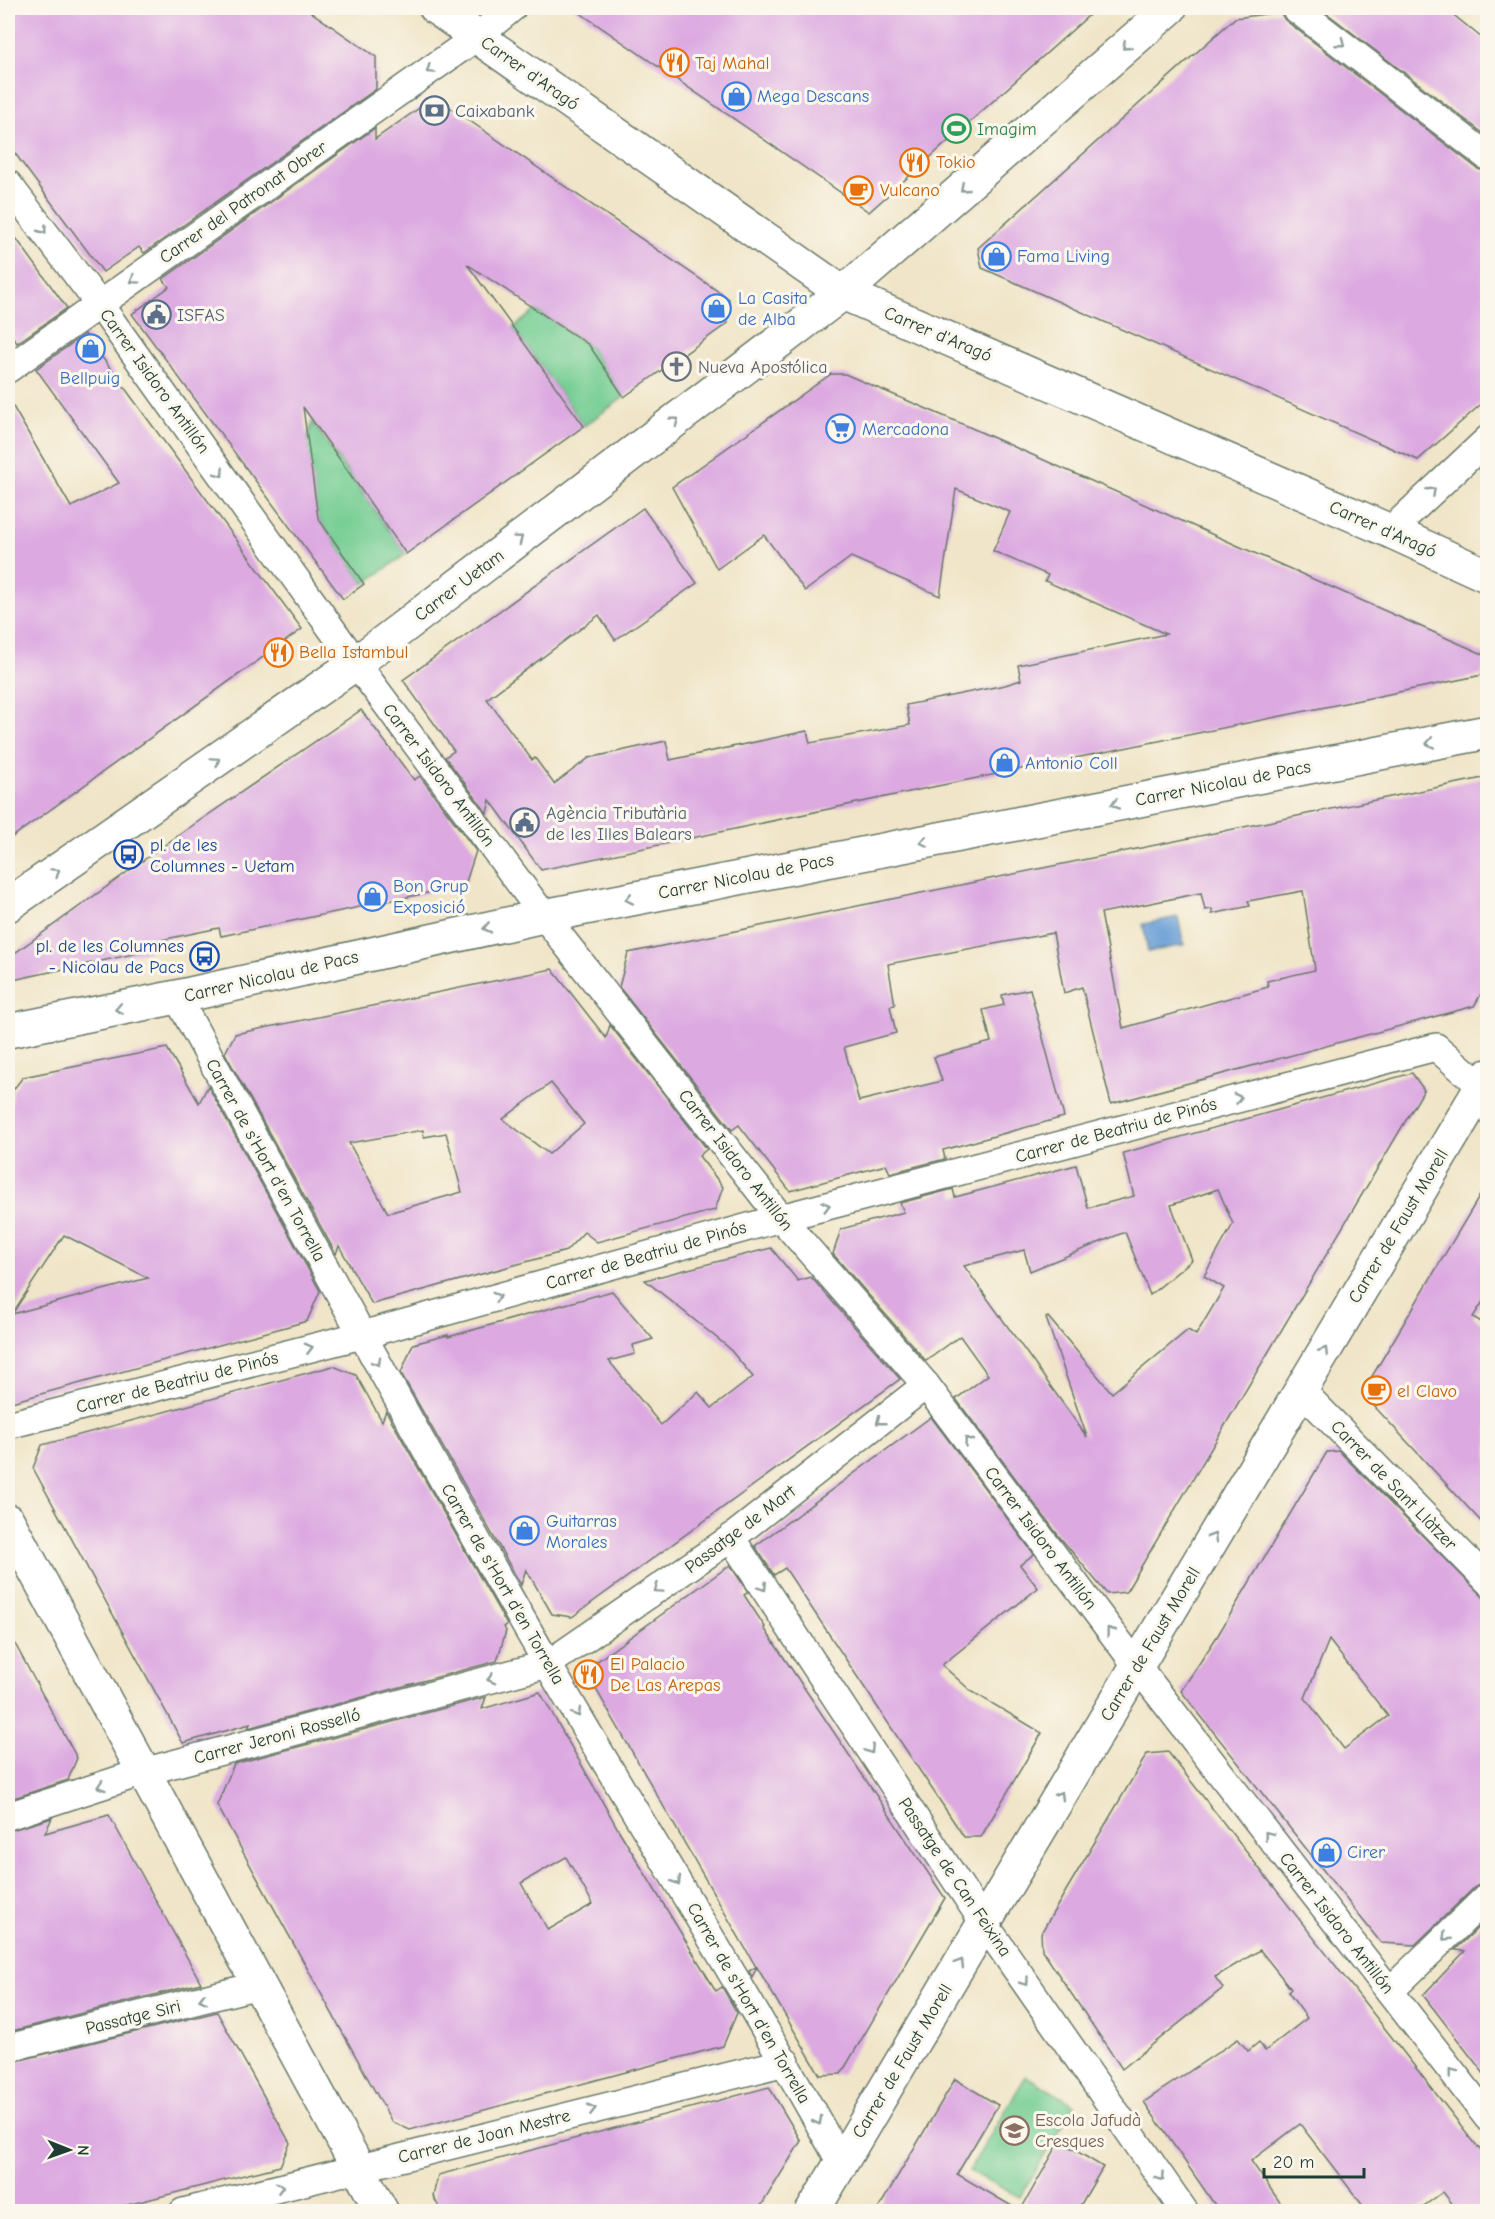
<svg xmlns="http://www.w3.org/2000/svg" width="1495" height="2219" viewBox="0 0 1495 2219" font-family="'Comic Neue',sans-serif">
<rect width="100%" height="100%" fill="#fbf7ec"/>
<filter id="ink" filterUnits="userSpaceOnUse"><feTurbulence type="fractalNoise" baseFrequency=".0167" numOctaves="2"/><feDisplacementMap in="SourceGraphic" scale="12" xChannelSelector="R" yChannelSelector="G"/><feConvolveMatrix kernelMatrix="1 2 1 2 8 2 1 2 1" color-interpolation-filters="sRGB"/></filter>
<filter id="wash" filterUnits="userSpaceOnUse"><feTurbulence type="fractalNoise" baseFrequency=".008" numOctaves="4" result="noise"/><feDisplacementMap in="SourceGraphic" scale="24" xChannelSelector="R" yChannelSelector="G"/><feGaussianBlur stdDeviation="1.35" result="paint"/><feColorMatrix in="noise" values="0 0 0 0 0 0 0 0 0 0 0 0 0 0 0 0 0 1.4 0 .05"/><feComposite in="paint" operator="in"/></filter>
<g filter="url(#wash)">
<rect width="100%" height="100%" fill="#f0e5c8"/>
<g fill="#74cd93" stroke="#4a8564" stroke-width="1.5">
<path d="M536,310L589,345L624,397L584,426L513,328Z"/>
<path d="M312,422L406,554L364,584L318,518L307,443Z"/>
<path d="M1026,2076L1075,2105L1020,2197L969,2171Z"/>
</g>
<path fill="#699ed6" stroke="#446e85" stroke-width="1.5" d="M1178,917L1184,945L1148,952L1143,924Z"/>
<g id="blocks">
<g fill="#dca9e1" fill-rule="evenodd">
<path d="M8,8H305L376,57V89L144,253L139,247L103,272L8,144Z"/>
<path d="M573,8H1097L869,212Z"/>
<path d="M1320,8H1445L1488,43V137Z"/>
<path d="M1280,12L1285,20L1478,169L1488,172V398L1418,460L982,268L978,248L1235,18Z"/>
<path d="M435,97L729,299L728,323L624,397L589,345L467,264L584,426L406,554L303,407L318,518L364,584L343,599L132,314L169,287L163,279L375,128V139Z"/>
<path d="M8,227L67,308L17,343L8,330Z"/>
<path d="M85,334L302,629L8,840V398L71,507L119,483L36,369Z"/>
<path d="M831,374H845L967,426L1485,655L1482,675L923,789L541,870L490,800L487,813L445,757L454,751L403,680L643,508L697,583L615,640L599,615L487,699L532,760L535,758L554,784L589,758L666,741L670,760L807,731L810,743L910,725L906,705L1005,685L1021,680L1018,665L1166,634L1045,581L1048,575L993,551L1010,512L956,489L940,596L851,557L805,591L764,535L717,569L672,487Z"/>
<path d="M361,710L414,780L420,776L476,851L465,885L221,936L219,928L161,940L162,948L8,981V958L173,839Z"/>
<path d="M1488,777L1487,984L1474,1006L1111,1104L1082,987L1064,993L1053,933L888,964L895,1005L890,1006L896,1033L844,1047L859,1101L942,1081L934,1057L991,1042L983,1010L1004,1005L1002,995L1030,989L1064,1117L943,1150L945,1159L890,1173L886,1165L790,1191L739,1125L732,1130L619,987L628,953ZM1303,891L1315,970L1267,981L1268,987L1123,1028L1101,913L1201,893L1205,910L1212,909V914L1250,906L1248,901Z"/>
<path d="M552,969L606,1038L610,1025L707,1149L699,1156L723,1187L715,1210L597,1242L584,1232L566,1251L372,1304L339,1246L336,1254L225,1053L235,1034ZM551,1083L584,1124L549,1154L503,1119ZM423,1130L424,1137L446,1133L462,1192L388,1213L349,1143Z"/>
<path d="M167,1048L199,1103L208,1086L320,1291L307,1321L8,1403V1132L13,1090L23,1077ZM64,1235L148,1278L12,1314Z"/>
<path d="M1412,1073L1424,1090L1126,1592L1107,1594L1058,1535L956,1399L988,1375L960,1336L926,1361L833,1254L841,1229L904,1212L900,1203L953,1189L955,1197L1076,1165L1088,1208L1134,1196L1123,1153ZM1218,1189L1233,1224L1204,1276L1224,1288L1196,1335L1188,1330L1112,1393L1048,1317L1046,1318L1087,1437L964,1266L1024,1250L1030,1271L1125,1232L1150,1295L1192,1260L1171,1205Z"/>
<path d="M1488,1182V1294L1473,1317L1488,1326V1529L1362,1393Z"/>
<path d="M771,1248L798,1281L811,1277L900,1379L572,1617L552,1614L526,1569L521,1585L401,1373L413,1344L448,1335V1337L612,1291L653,1339L633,1345L635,1354L609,1361L661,1425L698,1392L712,1408L753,1377L728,1347L645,1280Z"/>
<path d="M333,1366L356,1375L382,1421L386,1411L507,1625L504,1627L506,1631L497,1661L248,1728L250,1724L183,1743L33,1468L42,1445Z"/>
<path d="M931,1417L1034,1554L1020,1565L1038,1588L942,1665L971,1691L1042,1733L981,1837H964L785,1568L774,1575L755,1546Z"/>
<path d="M1339,1451L1488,1602V1881L1477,1885L1415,1945L1381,1943L1181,1691L1218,1635L1327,1452ZM1329,1640L1388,1716L1344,1749L1305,1698Z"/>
<path d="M730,1565L748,1592L744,1595L765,1627L764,1628L945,1898L841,2074L820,2075L757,1967L752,1977L749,1971L756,1967L585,1670Z"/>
<path d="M8,1631L77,1758L68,1780L8,1800Z"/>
<path d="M540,1692L618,1829L716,1991L722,1987L737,2013L723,2046L410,2130L392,2122L217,1805L234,1764L486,1697L482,1709ZM566,1857L593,1904L548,1930L521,1883Z"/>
<path d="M1168,1752L1488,2160V2211H1458L1443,2192L1417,2211H1367L1300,2124L1251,2161L1286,2211H1219L1144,2102L1238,2039L1248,2051L1259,2042L1265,2051L1307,2018L1288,1992L1291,1989L1260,1950L1215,1977L1223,1988L1122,2069L1042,1950L1041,1933L1147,1754Z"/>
<path d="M109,1815L201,1983L8,2032V1831L52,1818L45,1833Z"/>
<path d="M1488,1918V2079L1423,1995L1465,1951L1455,1950Z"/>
<path d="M217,2012L290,2143L280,2166L104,2211H8V2063Z"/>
<path d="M955,2079L998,2105L957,2174L1020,2211L1060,2141L1103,2167L1077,2211H877Z"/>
<path d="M769,2087L801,2141L758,2211H441L433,2196L438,2175Z"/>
</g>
</g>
</g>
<g filter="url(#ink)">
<use href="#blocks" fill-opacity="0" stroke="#687868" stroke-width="1.5"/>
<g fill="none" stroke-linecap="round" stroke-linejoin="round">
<defs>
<g id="minor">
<path d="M1295,8L1488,157"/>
<path d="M8,184L99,304L356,663L544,916L781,1218L926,1385L1137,1666L1488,2118"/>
<path d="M8,369L478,36L512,8"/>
<path d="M1390,531L1488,439"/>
<path d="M177,997C299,1220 420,1443 547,1663C644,1830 748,1994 841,2163"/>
<path d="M1301,1390L1488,1581"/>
<path d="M8,1425L362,1335L781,1218L1436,1047L1488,1092"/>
<path d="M731,1538L984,1923L1185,2212"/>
<path d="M8,1816L143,1772L548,1664L731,1538L926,1385"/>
<path d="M1390,1991L1488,1896"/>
<path d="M8,2048L259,1985"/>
<path d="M183,2212L786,2062"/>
</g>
<g id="tertiary">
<path d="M8,905L356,663L843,293L1170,8"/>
<path d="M8,1031L177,997L544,916L1488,732"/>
<path d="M8,1521L382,2212"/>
<path d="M812,2212L1488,1076"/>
</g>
<path id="secondary" d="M436,8L843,293L1390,531L1488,576"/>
</defs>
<use href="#minor" stroke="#687868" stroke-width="30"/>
<use href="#tertiary" stroke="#687868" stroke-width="36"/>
<use href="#secondary" stroke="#687868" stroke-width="36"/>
<use href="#minor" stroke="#fff" stroke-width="27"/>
<use href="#tertiary" stroke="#fff" stroke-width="33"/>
<use href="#secondary" stroke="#fff" stroke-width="33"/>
</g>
<defs><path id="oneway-chevron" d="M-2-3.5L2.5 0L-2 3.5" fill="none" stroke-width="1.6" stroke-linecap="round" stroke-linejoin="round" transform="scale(1.5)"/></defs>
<g stroke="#8f9e9a">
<use href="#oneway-chevron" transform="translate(1341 43) rotate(38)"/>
<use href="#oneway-chevron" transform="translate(1126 46) rotate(139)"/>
<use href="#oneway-chevron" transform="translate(430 70) rotate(145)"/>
<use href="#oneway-chevron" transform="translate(964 188) rotate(139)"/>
<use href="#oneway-chevron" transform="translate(43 230) rotate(53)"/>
<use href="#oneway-chevron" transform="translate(134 280) rotate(145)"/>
<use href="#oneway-chevron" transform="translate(675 421) rotate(-37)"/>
<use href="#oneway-chevron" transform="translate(220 473) rotate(55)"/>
<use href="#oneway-chevron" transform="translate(1432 491) rotate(-43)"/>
<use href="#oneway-chevron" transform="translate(519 539) rotate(-37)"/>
<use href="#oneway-chevron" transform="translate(1430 743) rotate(169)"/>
<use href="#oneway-chevron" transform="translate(216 761) rotate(-35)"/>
<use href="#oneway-chevron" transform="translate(1115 804) rotate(169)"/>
<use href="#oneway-chevron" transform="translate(924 842) rotate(169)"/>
<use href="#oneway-chevron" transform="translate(56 872) rotate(-35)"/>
<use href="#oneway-chevron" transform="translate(629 899) rotate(169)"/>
<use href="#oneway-chevron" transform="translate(487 928) rotate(167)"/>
<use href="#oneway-chevron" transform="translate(119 1009) rotate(169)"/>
<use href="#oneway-chevron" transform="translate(1238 1098) rotate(-15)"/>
<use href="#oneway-chevron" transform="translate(826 1206) rotate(-15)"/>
<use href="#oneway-chevron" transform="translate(497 1297) rotate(-16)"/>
<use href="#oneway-chevron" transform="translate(309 1348) rotate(-14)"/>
<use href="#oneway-chevron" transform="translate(1324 1351) rotate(-59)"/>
<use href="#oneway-chevron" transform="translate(377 1362) rotate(60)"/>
<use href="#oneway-chevron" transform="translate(880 1421) rotate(142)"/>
<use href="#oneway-chevron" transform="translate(968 1441) rotate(-127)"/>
<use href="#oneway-chevron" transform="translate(1213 1537) rotate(-59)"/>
<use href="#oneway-chevron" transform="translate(763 1587) rotate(57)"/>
<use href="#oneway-chevron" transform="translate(658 1589) rotate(146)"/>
<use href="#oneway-chevron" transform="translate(1110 1631) rotate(-127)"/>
<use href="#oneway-chevron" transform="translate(491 1679) rotate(165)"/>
<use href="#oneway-chevron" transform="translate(577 1713) rotate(59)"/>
<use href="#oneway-chevron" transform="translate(870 1750) rotate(57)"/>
<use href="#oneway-chevron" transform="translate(101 1786) rotate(162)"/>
<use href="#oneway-chevron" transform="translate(1060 1795) rotate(-59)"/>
<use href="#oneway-chevron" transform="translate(1268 1835) rotate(-128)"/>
<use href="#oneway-chevron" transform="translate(677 1881) rotate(59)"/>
<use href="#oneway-chevron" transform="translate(1446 1937) rotate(136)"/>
<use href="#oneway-chevron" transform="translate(960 1963) rotate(-59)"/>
<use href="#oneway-chevron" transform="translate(1025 1982) rotate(55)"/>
<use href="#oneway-chevron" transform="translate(203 1999) rotate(166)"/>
<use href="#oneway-chevron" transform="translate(1452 2072) rotate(-128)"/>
<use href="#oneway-chevron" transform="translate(592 2109) rotate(-14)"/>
<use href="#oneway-chevron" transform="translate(818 2121) rotate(61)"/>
<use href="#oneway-chevron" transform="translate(1161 2177) rotate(55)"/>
<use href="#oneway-chevron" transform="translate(280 2187) rotate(-14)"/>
</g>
</g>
<defs>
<symbol id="restaurant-ring" viewBox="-11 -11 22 22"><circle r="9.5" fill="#fbf7ec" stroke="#e8710a" stroke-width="1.5"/><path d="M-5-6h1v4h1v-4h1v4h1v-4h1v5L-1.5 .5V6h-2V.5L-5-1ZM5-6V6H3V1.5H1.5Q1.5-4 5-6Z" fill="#e8710a"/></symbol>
<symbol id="shop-ring" viewBox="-11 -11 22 22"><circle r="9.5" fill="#fbf7ec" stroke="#3f7fe0" stroke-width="1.5"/><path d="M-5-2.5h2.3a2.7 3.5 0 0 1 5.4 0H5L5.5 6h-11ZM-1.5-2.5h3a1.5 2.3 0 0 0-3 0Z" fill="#3f7fe0"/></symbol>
<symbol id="bank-ring" viewBox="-11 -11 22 22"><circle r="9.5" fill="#fbf7ec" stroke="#5c6f8a" stroke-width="1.5"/><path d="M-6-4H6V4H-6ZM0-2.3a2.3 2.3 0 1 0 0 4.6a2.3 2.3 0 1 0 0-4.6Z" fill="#5c6f8a"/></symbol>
<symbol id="stadium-ring" viewBox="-11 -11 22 22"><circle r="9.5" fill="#fbf7ec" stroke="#2e9e5b" stroke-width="1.5"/><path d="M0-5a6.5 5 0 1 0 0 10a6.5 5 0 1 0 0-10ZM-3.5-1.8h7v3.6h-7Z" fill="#2e9e5b"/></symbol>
<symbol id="cafe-ring" viewBox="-11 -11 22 22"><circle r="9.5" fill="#fbf7ec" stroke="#e8710a" stroke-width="1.5"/><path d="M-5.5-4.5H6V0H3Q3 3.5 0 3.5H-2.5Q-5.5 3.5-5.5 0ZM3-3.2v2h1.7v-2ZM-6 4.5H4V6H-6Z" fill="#e8710a"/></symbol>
<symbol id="civic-ring" viewBox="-11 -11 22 22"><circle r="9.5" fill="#fbf7ec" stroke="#5c6f8a" stroke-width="1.5"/><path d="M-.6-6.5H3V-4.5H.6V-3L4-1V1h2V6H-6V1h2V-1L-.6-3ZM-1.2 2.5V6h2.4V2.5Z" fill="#5c6f8a"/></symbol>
<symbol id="church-ring" viewBox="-11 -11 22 22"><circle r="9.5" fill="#fbf7ec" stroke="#6b7280" stroke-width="1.5"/><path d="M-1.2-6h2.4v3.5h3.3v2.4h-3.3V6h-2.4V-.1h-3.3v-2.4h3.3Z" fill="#6b7280"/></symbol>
<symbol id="supermarket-ring" viewBox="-11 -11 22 22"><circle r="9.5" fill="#fbf7ec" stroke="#3f7fe0" stroke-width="1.5"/><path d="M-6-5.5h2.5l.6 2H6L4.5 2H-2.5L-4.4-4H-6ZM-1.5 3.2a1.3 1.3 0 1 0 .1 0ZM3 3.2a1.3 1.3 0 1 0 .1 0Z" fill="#3f7fe0"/></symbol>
<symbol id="bus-ring" viewBox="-11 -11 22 22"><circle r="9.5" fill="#fbf7ec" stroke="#1a4fb4" stroke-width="1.5"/><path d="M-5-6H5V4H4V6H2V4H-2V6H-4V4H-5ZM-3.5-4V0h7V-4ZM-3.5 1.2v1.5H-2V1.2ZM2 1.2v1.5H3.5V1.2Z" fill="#1a4fb4"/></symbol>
<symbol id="school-ring" viewBox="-11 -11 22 22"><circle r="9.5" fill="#fbf7ec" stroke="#8d6e63" stroke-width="1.5"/><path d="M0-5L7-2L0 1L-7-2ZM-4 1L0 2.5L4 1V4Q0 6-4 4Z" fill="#8d6e63"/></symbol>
</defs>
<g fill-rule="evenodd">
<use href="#restaurant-ring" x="658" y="46" width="33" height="33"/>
<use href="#shop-ring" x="720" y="80" width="33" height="33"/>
<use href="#bank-ring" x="418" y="94" width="33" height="33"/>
<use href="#stadium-ring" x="940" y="112" width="33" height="33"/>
<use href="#restaurant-ring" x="898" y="146" width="33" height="33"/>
<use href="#cafe-ring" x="842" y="174" width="33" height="33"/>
<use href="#shop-ring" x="980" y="240" width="33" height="33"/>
<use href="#shop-ring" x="700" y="292" width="33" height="33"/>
<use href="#civic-ring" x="140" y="298" width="33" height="33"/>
<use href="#shop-ring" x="74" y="332" width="33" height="33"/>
<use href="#church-ring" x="660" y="350" width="33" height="33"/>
<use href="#supermarket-ring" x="824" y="412" width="33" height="33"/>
<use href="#restaurant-ring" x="262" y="636" width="33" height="33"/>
<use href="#shop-ring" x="988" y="746" width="33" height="33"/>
<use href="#civic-ring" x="508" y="806" width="33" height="33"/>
<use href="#bus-ring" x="112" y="838" width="33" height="33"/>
<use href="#shop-ring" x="356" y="880" width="33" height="33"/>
<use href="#bus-ring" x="188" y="940" width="33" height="33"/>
<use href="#cafe-ring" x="1360" y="1374" width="33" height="33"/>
<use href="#shop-ring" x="508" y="1514" width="33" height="33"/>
<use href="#restaurant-ring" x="572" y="1658" width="33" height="33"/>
<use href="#shop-ring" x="1310" y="1836" width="33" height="33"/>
<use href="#school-ring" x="998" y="2114" width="33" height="33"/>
</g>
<g text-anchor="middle" stroke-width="6" stroke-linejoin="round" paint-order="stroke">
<g font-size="18" fill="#c56008" stroke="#fbf7ec" text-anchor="start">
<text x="695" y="69">Taj Mahal</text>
<text x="936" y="168">Tokio</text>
<text x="880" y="196">Vulcano</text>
<text x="299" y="658">Bella Istambul</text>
<text x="1397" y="1397">el Clavo</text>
<text x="610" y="1670">El Palacio<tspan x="610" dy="21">De Las Arepas</tspan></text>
</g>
<g font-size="18" fill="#1f3d34" stroke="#fbf7ec">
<text transform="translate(530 73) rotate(35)" y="6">Carrer d'Aragó</text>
<text transform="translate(243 202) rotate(-35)" y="6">Carrer del Patronat Obrer</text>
<text transform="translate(938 334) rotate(23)" y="6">Carrer d'Aragó</text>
<text transform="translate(155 381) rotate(54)" y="6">Carrer Isidoro Antillón</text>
<text transform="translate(1383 529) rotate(24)" y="6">Carrer d'Aragó</text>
<text transform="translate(459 585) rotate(-37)" y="6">Carrer Uetam</text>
<text transform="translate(439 775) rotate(53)" y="6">Carrer Isidoro Antillón</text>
<text transform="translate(1223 783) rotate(-11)" y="6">Carrer Nicolau de Pacs</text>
<text transform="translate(746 876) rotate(-11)" y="6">Carrer Nicolau de Pacs</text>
<text transform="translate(271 976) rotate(-13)" y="6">Carrer Nicolau de Pacs</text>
<text transform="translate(1116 1130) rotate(-15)" y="6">Carrer de Beatriu de Pinós</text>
<text transform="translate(266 1160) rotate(61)" y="6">Carrer de s'Hort d'en Torrella</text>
<text transform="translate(736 1160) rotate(52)" y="6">Carrer Isidoro Antillón</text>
<text transform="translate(1398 1226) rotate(-59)" y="6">Carrer de Faust Morell</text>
<text transform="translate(646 1255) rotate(-16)" y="6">Carrer de Beatriu de Pinós</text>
<text transform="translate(177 1382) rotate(-14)" y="6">Carrer de Beatriu de Pinós</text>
<text transform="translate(1394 1485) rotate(46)" y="6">Carrer de Sant Llàtzer</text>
<text transform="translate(740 1529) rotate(-37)" y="6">Passatge de Mart</text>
<text transform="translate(1041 1538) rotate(53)" y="6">Carrer Isidoro Antillón</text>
<text transform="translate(503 1584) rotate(60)" y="6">Carrer de s'Hort d'en Torrella</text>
<text transform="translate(1150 1644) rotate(-59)" y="6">Carrer de Faust Morell</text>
<text transform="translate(277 1736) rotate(-15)" y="6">Carrer Jeroni Rosselló</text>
<text transform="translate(955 1877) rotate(56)" y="6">Passatge de Can Feixina</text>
<text transform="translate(1337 1923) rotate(52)" y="6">Carrer Isidoro Antillón</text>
<text transform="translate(749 2003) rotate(60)" y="6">Carrer de s'Hort d'en Torrella</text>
<text transform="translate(133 2017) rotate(-14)" y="6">Passatge Siri</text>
<text transform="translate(902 2061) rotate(-59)" y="6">Carrer de Faust Morell</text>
<text transform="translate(484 2136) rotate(-14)" y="6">Carrer de Joan Mestre</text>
</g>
<g font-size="18" fill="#366cbe" stroke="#fbf7ec" text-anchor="start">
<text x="757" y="102">Mega Descans</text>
<text x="1017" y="262">Fama Living</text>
<text x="738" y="304">La Casita<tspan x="738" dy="21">de Alba</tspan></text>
<text x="90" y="384" text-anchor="middle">Bellpuig</text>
<text x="862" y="435">Mercadona</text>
<text x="1025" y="769">Antonio Coll</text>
<text x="393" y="892">Bon Grup<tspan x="393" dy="21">Exposició</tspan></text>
<text x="546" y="1527">Guitarras<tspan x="546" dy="21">Morales</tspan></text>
<text x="1347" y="1858">Cirer</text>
</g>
<g font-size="18" fill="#4e5e75" stroke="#fbf7ec" text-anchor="start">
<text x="455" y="117">Caixabank</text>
<text x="177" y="321">ISFAS</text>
<text x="546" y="819">Agència Tributària<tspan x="546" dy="21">de les Illes Balears</tspan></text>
</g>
<g font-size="18" fill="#27864d" stroke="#fbf7ec" text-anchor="start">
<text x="977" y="135">Imagim</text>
</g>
<g font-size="18" fill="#5b616d" stroke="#fbf7ec" text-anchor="start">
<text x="698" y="373">Nueva Apostólica</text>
</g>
<g font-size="18" fill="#164399" stroke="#fbf7ec" text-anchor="start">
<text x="150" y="851">pl. de les<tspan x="150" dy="21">Columnes - Uetam</tspan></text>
<text x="184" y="952" text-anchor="end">pl. de les Columnes<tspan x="184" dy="21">- Nicolau de Pacs</tspan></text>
</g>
<g font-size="18" fill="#785e54" stroke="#fbf7ec" text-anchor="start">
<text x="1035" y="2126">Escola Jafudà<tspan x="1035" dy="21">Cresques</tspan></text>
</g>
</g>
<rect width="1495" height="2219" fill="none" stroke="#fbf7ec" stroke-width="30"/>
<g transform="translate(69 2150) rotate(91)" stroke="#fbf7ec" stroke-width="4.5" paint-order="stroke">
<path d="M0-4.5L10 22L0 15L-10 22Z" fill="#1f3d34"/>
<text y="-9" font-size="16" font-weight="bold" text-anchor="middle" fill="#1f3d34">N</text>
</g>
<path d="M1264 2168v9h100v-9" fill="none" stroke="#1f3d34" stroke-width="3"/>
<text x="1273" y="2168" font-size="18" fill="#1f3d34" stroke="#fbf7ec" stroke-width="4.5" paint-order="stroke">20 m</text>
</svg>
